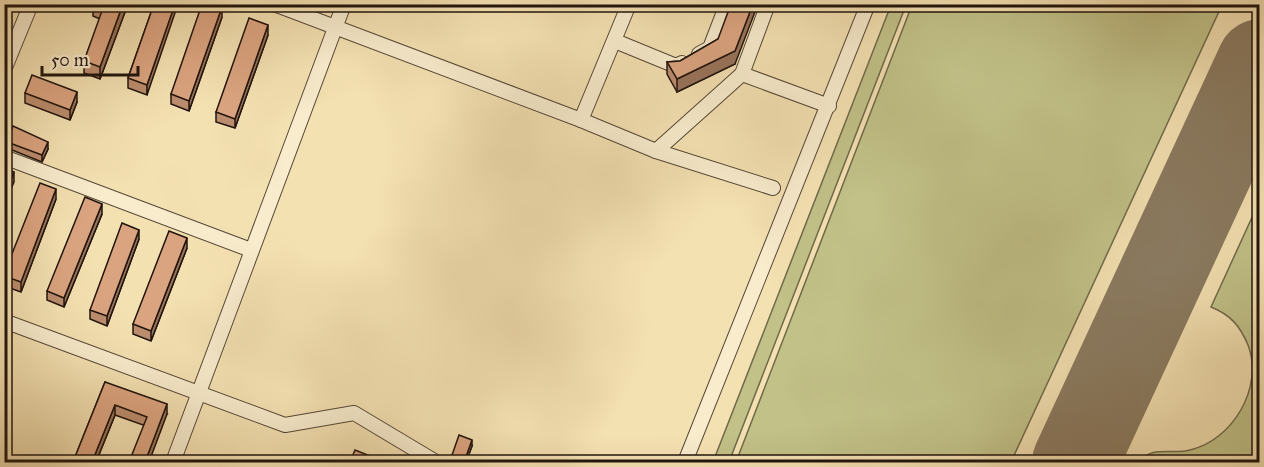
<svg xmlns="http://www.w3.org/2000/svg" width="1264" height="467" viewBox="0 0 1264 467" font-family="'IM FELL Great Primer',serif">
<rect width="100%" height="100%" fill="#f4e1b2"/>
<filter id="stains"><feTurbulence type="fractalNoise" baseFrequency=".00333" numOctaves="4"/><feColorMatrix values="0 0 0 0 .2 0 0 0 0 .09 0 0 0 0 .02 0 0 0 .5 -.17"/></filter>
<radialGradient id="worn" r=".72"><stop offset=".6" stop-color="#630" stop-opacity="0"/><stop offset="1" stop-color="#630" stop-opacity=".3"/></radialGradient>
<g fill="#c1c188" stroke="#706a4b" stroke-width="1.5">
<path d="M891,5H906L729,462H713Z"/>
<path d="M912,5H1222L1011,462H736Z"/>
<path d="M1259,202V462H1139C1152,445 1172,455 1190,450C1233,440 1264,387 1248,345C1240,326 1231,315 1211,307Z"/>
</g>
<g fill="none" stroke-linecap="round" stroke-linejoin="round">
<path stroke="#8a7a60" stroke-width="86" d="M1075,462L1260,62"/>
<defs>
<g id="minor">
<path d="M274,4L581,120L656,151L773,188"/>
<path d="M615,41L676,66L682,63"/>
<path d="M699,54L710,48L727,4"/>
<path d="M4,70L31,4"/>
<path d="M742,74L829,106"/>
<path d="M581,120L629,4"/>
<path d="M656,151L742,74L768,4"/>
<path d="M4,157L251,250"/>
<path d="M4,321L285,425L354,413L436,462"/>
<path d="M173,462L344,4"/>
<path d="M685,462L868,4"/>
</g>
</defs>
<use href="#minor" stroke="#554737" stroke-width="16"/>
<use href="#minor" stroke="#f8eccd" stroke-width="14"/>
</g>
<g fill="#bc8d6e" stroke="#20140e" stroke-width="1.5">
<path d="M93,4H128L100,79L84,73V61L100,19L93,16Z"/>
<path d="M154,4L147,95L128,88V78Z"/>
<path d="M222,17L189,111L171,104V94Z"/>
<path d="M268,35L235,128L216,122V112Z"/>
<path d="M718,39L735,64L677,92L667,74V62L680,61Z"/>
<path d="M25,93L77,102L70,120L25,103Z"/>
<path d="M7,142L48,149L42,162L7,148Z"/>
<path d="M56,199L21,292L4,286V274Z"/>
<path d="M102,214L64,307L47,300V291Z"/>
<path d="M139,239L107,326L90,319V310Z"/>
<path d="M187,248L151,341L133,334V324Z"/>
<path d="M105,382L167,414L143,425L115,415L96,462H73Z"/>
<path d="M472,446L466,462H451V458Z"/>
</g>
<g fill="#99735a" stroke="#20140e" stroke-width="1.5">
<path d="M123,4H128L100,79V67Z"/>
<path d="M175,4H178L147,95V85Z"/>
<path d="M753,4H758L735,64L677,92V79L735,51Z"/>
<path d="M222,7V17L189,111V101Z"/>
<path d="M268,25V35L235,128V119Z"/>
<path d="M77,92V102L70,120V110Z"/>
<path d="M48,142V149L42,162V155Z"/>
<path d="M14,172V182L4,205V196Z"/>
<path d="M56,189V199L21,292V282Z"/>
<path d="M102,204V214L64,307V298Z"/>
<path d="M139,230V239L107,326V316Z"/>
<path d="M187,238V248L151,341V331Z"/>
<path d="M167,404V414L149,462H145Z"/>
<path d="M115,405V415L96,462H92Z"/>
<path d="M472,440V446L466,462H464Z"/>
</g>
<g fill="#dba480" stroke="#20140e" stroke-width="1.5">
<path d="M93,4H123L100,67L84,61L103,8Z"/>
<path d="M154,4H175L147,85L128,78Z"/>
<path d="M202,4H215L222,7L189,101L171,94Z"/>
<path d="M731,4H753L735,51L677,79L667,62L680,61L718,39Z"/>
<path d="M249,18L268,25L235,119L216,112Z"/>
<path d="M32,75L77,92L70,110L25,93Z"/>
<path d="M13,126L48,142L42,155L7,142Z"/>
<path d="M4,168L14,172L4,196Z"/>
<path d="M40,183L56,189L21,282L4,276V274Z"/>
<path d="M85,197L102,204L64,298L47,291Z"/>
<path d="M122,223L139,230L107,316L90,310Z"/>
<path d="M169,231L187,238L151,331L133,324Z"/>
<path d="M105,382L167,404L145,462H129L147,417L115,405L92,462H73Z"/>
<path d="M459,435L472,440L464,462L451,458Z"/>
<path d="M355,450L385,462H350Z"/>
</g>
<rect width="1264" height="467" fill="none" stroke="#f4e1b2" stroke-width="24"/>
<rect x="6" y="6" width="1252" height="455" fill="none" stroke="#20140e" stroke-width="3"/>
<rect x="12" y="12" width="1240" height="443" fill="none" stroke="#20140e" stroke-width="1.5"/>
<path d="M42 66v9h96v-9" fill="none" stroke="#20140e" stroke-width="3"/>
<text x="51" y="66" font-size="18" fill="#20140e" stroke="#f8eccd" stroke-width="4.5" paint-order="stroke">50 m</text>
<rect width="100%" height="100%" filter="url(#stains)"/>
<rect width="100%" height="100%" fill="url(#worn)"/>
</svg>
